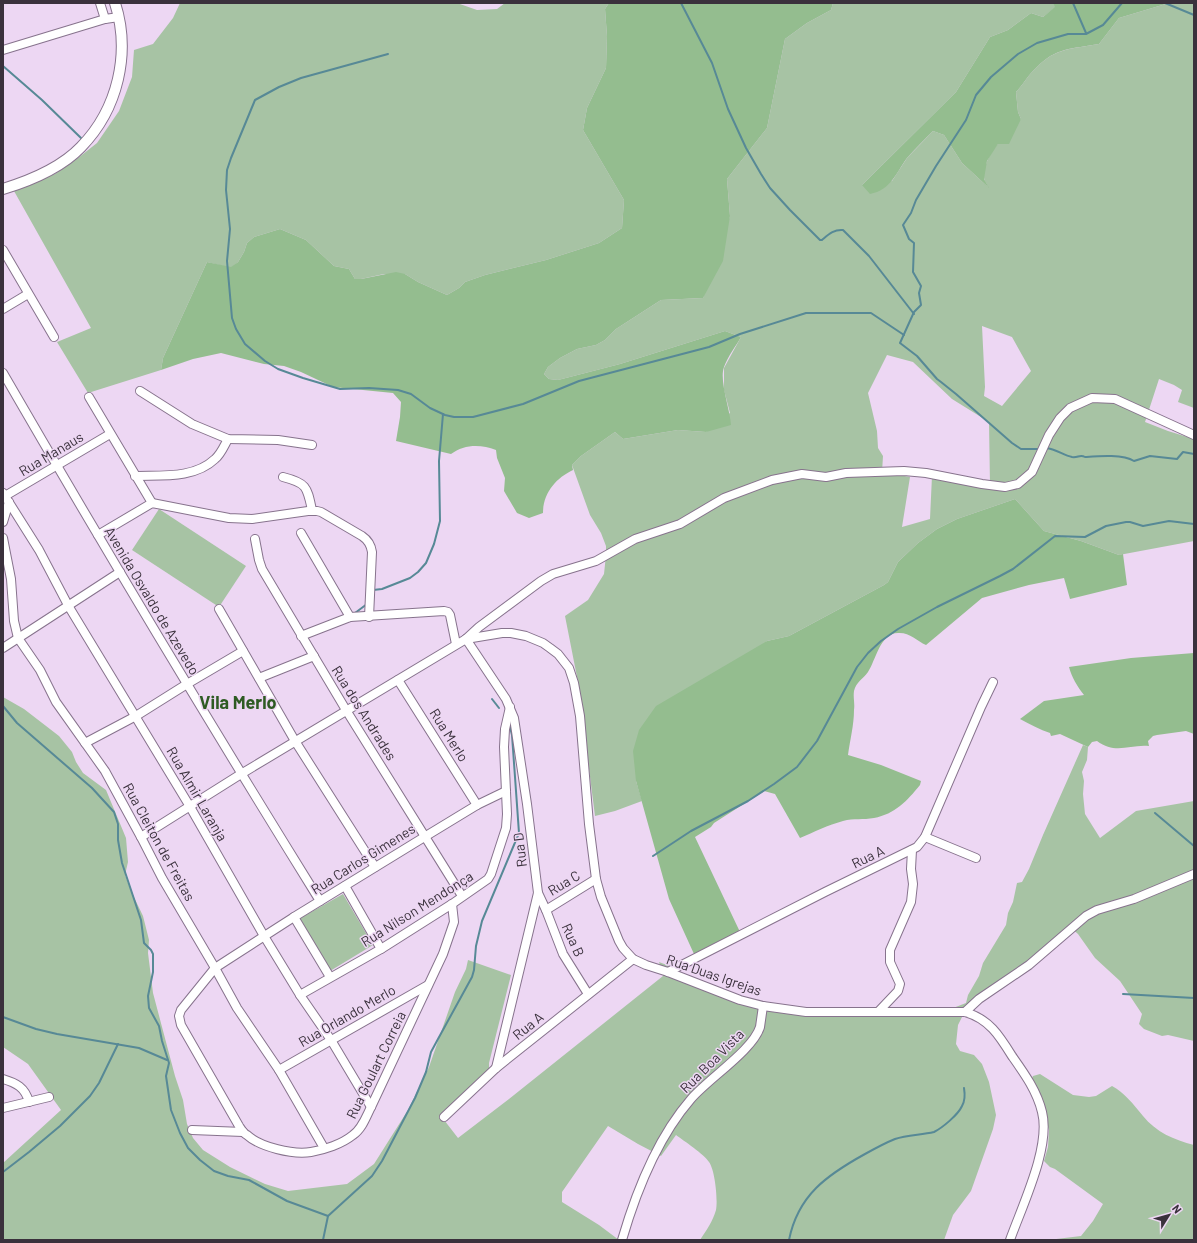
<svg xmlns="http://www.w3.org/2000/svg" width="1197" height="1243" viewBox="0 0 1197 1243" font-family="Barlow,sans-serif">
<rect width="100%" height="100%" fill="#edd7f3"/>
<g fill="#a7c3a4" fill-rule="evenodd">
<path d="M180,3H457L477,10L497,9L505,3H609L605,9L607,36L606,68L587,108L583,130L624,200L622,228L599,243L546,260L485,275L465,282L459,288L447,295L418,282L405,274H384L361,279H355L349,269L334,266L306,240L280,229L254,237L247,243L244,252L238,262L231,268L207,262L163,358L161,370L88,393L57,342L91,328L14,191L55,174L78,158L97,143L119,111L132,77L134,50L153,44L173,18Z"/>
<path d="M833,3H1053L1056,7L1043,17L1031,13L1008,30L990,37L956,92L862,185L892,181L907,158L933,131L944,135L962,163L988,187C987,184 984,181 984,178C983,154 1006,135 1021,119L1018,112L1016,92C1023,85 1028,75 1036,68C1056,47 1073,49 1099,44L1119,18L1169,3H1194V408L1178,402L1182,390L1174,385L1159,379L1145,422L1168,431L1194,439V541L1119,555L1081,541L1044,531L1015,499L957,519L937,529L918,543L898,562L888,582L884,585L789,636L767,641L636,781L642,801L615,811L595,816L578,682L565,616L588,600L604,574L606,555V546L601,533L590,515L572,465L581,456L615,432L623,439L678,430L706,432L730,413L724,390V368L741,337L725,331L620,364L558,380L549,379L544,374L548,367L560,358L577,349L596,345L605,340L616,329L661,300L703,298L730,216L727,179L767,128L785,39L807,23L831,10ZM982,326L1012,337L1031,371L1002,406L984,396L985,387ZM887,355L913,362L952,399L989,422L990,485L932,476L930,519L902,527L910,477L882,472L883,456L878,448L877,431L868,393Z"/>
<path d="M159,509L246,566L219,607L132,550Z"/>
<path d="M3,697L24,709L59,736L72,752L76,762L83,773L106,790L126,838L128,862L125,875L131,891L143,916L149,940L148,953L153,993L175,1076L183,1100L187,1124L193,1138L203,1150L230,1167L265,1184L288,1191L347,1184L374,1164L408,1110L429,1067L455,992L466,969L468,960L511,975L489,1063V1071L441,1116L458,1138L509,1099L663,976L659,962L672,967L691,983L773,1012L789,1014L858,1017L913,1014L948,1010L966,1003L968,995L979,976L983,963L1006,925L1008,913L1013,902L1017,883L1022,882L1029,869L1043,835L1083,745L1088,747L1087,760L1082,772L1084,781L1083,794L1085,814L1100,838L1136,811L1194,801V1041L1168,1035L1162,1036L1144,1029L1139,1024L1142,1014L1120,981L1095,958L1078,934L1070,927L1047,947L966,1009L958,1025L956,1044L960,1051L974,1055L982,1064L989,1082L996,1115L993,1129L971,1191L953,1215L944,1240H700C706,1231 713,1221 716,1210C718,1200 715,1170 709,1162C704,1154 684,1141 676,1135L661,1156L638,1144L608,1126L562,1192V1202L599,1225L619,1240H3V1163L61,1110L28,1064L3,1047Z"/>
<path d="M343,894L373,945L330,971L299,919Z"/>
<path d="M1040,1074L1073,1095L1089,1097L1096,1096L1112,1086C1125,1093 1133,1104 1143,1116C1156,1132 1174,1140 1194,1145V1240H1048L1081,1236L1093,1221L1103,1204L1055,1169L1050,1167L1044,1161L1048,1147L1049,1130L1032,1078L1033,1076Z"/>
</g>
<g fill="#94bd8f">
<path d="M609,3H833L831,10L807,23L785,39L767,128L727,179L730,216L723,261L703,298L661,300L616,329L605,340L596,345L577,349L560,358L548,367L544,374L549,379L558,380L620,364L725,331L741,337C736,346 728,356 724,367C719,380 730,409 731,425L706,432L678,430L623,439L615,432L581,456L572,465L573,470C556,478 543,493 543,513L529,518L517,513L504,491L505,478L497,458L496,450C481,444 464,444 451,454L396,441L400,417L401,402L393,393L333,387L301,372L284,366L264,364L221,353L193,359L161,370L163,358L207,262L231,267L238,262L244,252L247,243L254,237L280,229L306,240L334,266L349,269L355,279H361L396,272L405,274L418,282L447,295L459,288L465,282L485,275L546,260L599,243L622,228L624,200L583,130L587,108L606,68L607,36L605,9Z"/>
<path d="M1053,3H1169L1119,18L1099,44C1072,49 1056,47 1036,68C1028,75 1023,85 1016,92L1018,112L1021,119L1009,144H998L987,161L984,179L989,188L962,163L944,135L933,131C924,140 915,149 907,158C896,173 891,190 870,194L862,185L956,92L990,37L1008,30L1031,13L1043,17L1055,7Z"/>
<path d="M1015,499L1044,531L1081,541L1119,555L1123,554L1127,585L1070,599L1064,578L1029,585L982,598L926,645C917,641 909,632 898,633C880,633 876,660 868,672C863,679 856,682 854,691C853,698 855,703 854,710C854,725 850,740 848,755L881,765L921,781L920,785C907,801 895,814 874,818C863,820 854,818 843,821C828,825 814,832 800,838L775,794L764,791L714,823L711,827L695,837L740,932L694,954L669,899L636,781L633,751L639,730L656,706L767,641L789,636L884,585L888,582L898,562L918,543L937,529L957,519Z"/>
<path d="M1194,653V734L1186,731L1157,735L1153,736L1148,741L1149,746C1130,744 1116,755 1097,741L1092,742L1088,747L1060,734L1051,736L1050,733C1040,730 1030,724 1020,719L1044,701L1084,695C1077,686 1072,678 1069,667L1131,658Z"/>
</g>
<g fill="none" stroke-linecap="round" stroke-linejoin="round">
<g stroke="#578996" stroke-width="2">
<path d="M681,3L712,63L728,109L746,148L761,174L770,188L790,210L820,240H822C828,235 834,229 843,230L869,256L914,314"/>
<path d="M1073,3L1086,33"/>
<path d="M1165,3L1194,15"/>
<path d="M388,54L301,78L279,87L255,100L231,158L227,170L226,190L230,229L227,261L232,318L236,329L245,344L265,361L278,369L303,378L340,389L369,388L398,390L411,394L430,408L445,415L454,417H473L523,404L579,381L709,347L740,334L806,313H871L904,335"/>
<path d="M3,66L42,100L81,138"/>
<path d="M1046,448C1056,449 1063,455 1072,457C1078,458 1080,454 1085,457C1099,456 1123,454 1134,461L1150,456L1177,459L1183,452L1194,454"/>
<path d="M1038,449H1021L1012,443L956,394L941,382L937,379L917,356L900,343L914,312L921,305L919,293L921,286L913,272L914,243L909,239L903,225L911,213L916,200L936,166L966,120L976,95L991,77L1018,54L1037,43L1068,34H1086L1103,25L1122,3"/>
<path d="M373,590L382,589L410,578L418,572L426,563L434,544L440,521L439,461L443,414"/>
<path d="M355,613L367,604"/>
<path d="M492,699L499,708"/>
<path d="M3,706L17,723L92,788L114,812L118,824V840L122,863L141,920L144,943L151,950L153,954V972L148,996L149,1008L159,1026L162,1041L169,1063L166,1076L171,1110L180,1133L188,1148L200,1160L214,1171L228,1176L249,1180L287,1201L328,1216"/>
<path d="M1155,813L1194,846"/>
<path d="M653,856L691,831L748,801L774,784L797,767L817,741L857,667L868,653L881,641L898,629L937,607L1000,576L1013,569L1055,536L1085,537L1106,526L1126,522H1130L1143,526L1169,521L1194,524"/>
<path d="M1123,994L1194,998"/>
<path d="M3,1017L36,1029L57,1034L139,1048L167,1060"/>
<path d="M3,1172L29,1152L60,1126L90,1096L99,1083L118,1044"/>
<path d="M323,1240L328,1216L372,1176L382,1161L415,1098L426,1072L431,1052L438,1039L472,977L474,970L476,946L482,921L519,833L512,735L510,727"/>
<path d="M789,1240C798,1195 827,1175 865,1154C874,1149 885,1143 895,1139C907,1135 921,1135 934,1132C942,1128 958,1115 962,1106C965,1101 965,1094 964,1088"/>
</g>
<defs>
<g id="minor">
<path d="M100,3L105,19"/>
<path d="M3,50L105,19L119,17"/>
<path d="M3,250L54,337"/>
<path d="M3,309L28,294"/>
<path d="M3,373C106,551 212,727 320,901"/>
<path d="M140,391L192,424L228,439L278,440L312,445"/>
<path d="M89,397L152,503"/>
<path d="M135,476C161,475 194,479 215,459C221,454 224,446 228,439"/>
<path d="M283,477C307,483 307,487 312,510"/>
<path d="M3,493L39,550L69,607L189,805L264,936L300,995L331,1040L371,1107"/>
<path d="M5,496L110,434"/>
<path d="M3,522L9,502"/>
<path d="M301,533L350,617"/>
<path d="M98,535L152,503L229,518L252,519L308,511H317L321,512L362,536C368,540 371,545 372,552L369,617"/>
<path d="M3,538L11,579L14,621L18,638L40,670L56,702L105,771L141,837L162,878L215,968L237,1008L279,1070L324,1148"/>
<path d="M255,539L259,560L262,569L346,710L462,896"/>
<path d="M219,609L295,741L375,867"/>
<path d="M301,636L350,617L444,611L448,612L450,615L456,644"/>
<path d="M466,639L502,633H511L526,636L543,643L550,648L558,654L569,668L574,683L580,716L589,824L596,879L601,897L619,941L623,948L633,959L646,965L668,972L740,1000L763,1006L806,1012H965C989,1019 999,1035 1012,1056C1024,1073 1037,1091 1042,1112C1051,1147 1022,1206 1010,1240"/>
<path d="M466,639L506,699L514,718L527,804L538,893L496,1068"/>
<path d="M3,648L120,572"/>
<path d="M259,678L314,656"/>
<path d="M398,680L477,805"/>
<path d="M85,743L136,716L187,684L243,651"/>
<path d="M141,837L241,774L466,639L479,627L541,581L553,574L596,561L635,539L680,524L724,498L772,480L802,474L826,477L846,473L904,471L926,473L982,484L1005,487L1018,484L1032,472L1049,435L1060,418L1070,408L1092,398L1115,399L1194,435"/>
<path d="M925,837L976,858"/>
<path d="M345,886L381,949"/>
<path d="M538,893L546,910L563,954L588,994"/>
<path d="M452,904L454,922L443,954L371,1107C366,1117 362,1129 353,1135C342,1144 324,1150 311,1152C293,1155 260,1147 247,1135C243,1133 241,1129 239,1126L181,1025L179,1016L181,1010L215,968L294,917L426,836L477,805L506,791"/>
<path d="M546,910L596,879"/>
<path d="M294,917L330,977"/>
<path d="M668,972L825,892L917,847L925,837L981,707L993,682"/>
<path d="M300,995L381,949L452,904L488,879L491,874L506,828L507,814L504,747L505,729L510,707"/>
<path d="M879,1011L898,991L900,984L890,962V950L911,902L913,884L911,869L912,850"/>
<path d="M965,1012L979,999L1029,965L1086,916L1097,910L1134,899L1194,874"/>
<path d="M279,1070L428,985"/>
<path d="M3,1079C16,1083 25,1087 29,1102"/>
<path d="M3,1108L49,1097"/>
<path d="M444,1117L496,1068L633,959"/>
<path d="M192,1130L243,1132"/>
<path d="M622,1240C636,1192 658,1137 691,1099C708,1079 753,1050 760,1027C761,1020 762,1013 763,1006"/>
</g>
<path id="major" d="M3,189C29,181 62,167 81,147C118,109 131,53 115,3"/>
</defs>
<use href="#minor" stroke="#87738d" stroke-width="10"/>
<use href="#major" stroke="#87738d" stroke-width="12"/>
<use href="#minor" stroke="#fff" stroke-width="8"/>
<use href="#major" stroke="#fff" stroke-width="10"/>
</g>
<g text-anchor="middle" stroke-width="3" stroke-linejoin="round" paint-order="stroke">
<g font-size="14" fill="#3a313c" stroke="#edd7f3">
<text transform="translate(51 454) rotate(-31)" y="5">Rua Manaus</text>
<text transform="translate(152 601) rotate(59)" y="5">Avenida Osvaldo de Azevedo</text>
<text transform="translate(364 713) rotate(58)" y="5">Rua dos Andrades</text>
<text transform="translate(449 735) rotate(58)" y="5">Rua Merlo</text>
<text transform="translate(197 794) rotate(60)" y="5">Rua Almir Laranja</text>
<text transform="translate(159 842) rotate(61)" y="5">Rua Cleiton de Freitas</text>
<text transform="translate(520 850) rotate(-97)" y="5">Rua D</text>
<text transform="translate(868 857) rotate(-26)" y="5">Rua A</text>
<text transform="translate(363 859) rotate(-32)" y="5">Rua Carlos Gimenes</text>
<text transform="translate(564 883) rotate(-31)" y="5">Rua C</text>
<text transform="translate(417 909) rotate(-32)" y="5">Rua Nilson Mendonça</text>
<text transform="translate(573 940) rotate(66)" y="5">Rua B</text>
<text transform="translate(714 975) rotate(19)" y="5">Rua Duas Igrejas</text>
<text transform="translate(347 1016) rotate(-30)" y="5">Rua Orlando Merlo</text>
<text transform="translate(528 1026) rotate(-39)" y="5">Rua A</text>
<text transform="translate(712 1061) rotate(-45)" y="5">Rua Boa Vista</text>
<text transform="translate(376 1065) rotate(-64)" y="5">Rua Goulart Correia</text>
</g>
<g font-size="18" font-weight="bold" fill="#2e5b23" stroke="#edd7f3">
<text x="238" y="709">Vila Merlo</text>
</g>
</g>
<rect width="1197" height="1243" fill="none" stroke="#3a313c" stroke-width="8"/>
<g transform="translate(1169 1215) rotate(53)" stroke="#edd7f3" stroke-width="3" paint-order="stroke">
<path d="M0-3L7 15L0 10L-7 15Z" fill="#3a313c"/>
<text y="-6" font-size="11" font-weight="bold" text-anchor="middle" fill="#3a313c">N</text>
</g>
</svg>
